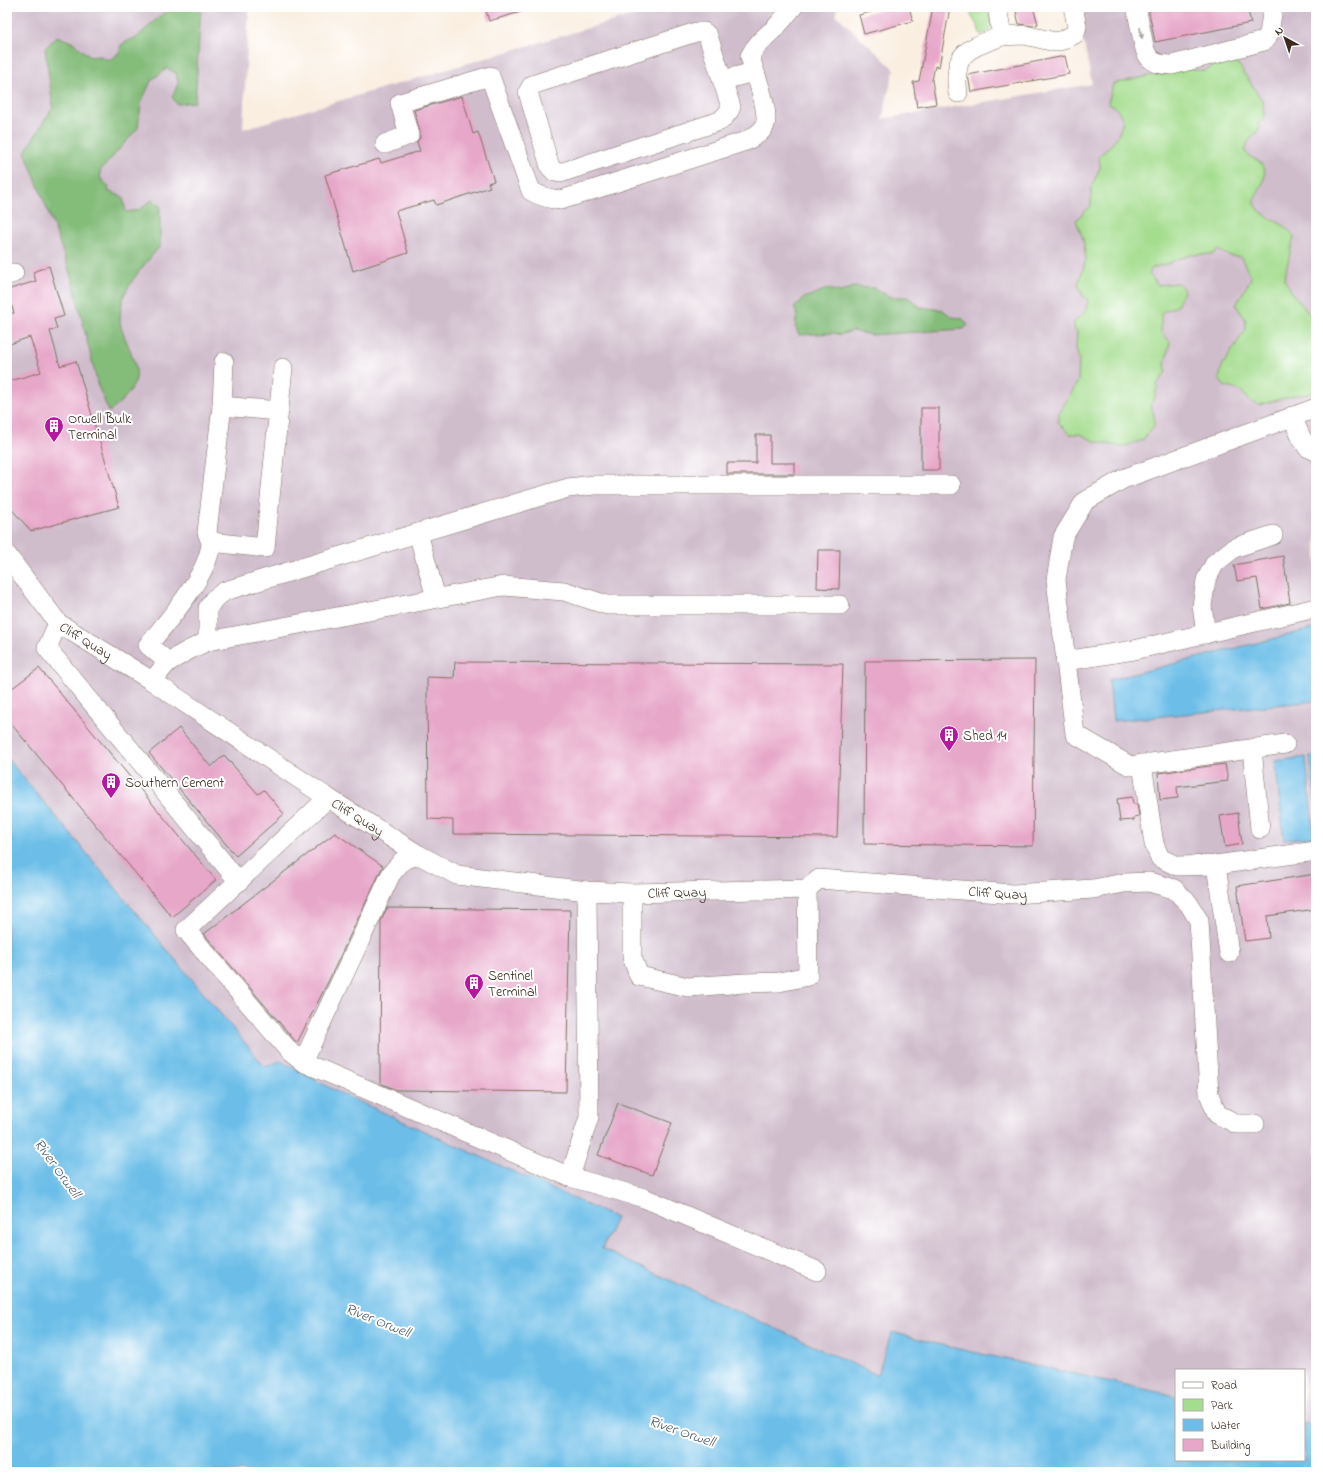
<svg xmlns="http://www.w3.org/2000/svg" width="1323" height="1479" viewBox="0 0 1323 1479" font-family="'Indie Flower',sans-serif">
<rect width="100%" height="100%" fill="#fff"/>
<filter id="ink" filterUnits="userSpaceOnUse"><feTurbulence type="fractalNoise" baseFrequency=".025" numOctaves="2"/><feDisplacementMap in="SourceGraphic" scale="8" xChannelSelector="R" yChannelSelector="G"/><feConvolveMatrix kernelMatrix="1 2 1 2 8 2 1 2 1" color-interpolation-filters="sRGB"/></filter>
<filter id="wash" filterUnits="userSpaceOnUse"><feTurbulence type="fractalNoise" baseFrequency=".012" numOctaves="4" result="noise"/><feDisplacementMap in="SourceGraphic" scale="16" xChannelSelector="R" yChannelSelector="G"/><feGaussianBlur stdDeviation="0.9" result="paint"/><feColorMatrix in="noise" values="0 0 0 0 0 0 0 0 0 0 0 0 0 0 0 0 0 1.4 0 .05"/><feComposite in="paint" operator="in"/></filter>
<g filter="url(#wash)">
<rect width="100%" height="100%" fill="#faeee0"/>
<path fill="#d0bdcc" d="M7,7H249L243,129L661,7H837L836,15L894,69L882,119L1092,84L1077,7H1316V1426L1304,1423V1370H1176V1396L945,1346L893,1332L878,1375L602,1249L616,1218L338,1092L281,1061L265,1067L7,758Z"/>
<g fill="#a5dd8f" stroke="#708456">
<path d="M971,7H989L992,26L989,31L981,35C979,32 979,28 977,25C973,18 969,16 971,7Z"/>
<path d="M1227,61L1238,64L1263,102L1264,119L1258,123L1259,129L1248,142L1245,151C1248,157 1251,157 1257,160C1273,170 1260,189 1254,200C1258,216 1274,218 1285,227C1288,229 1291,233 1294,236L1284,279L1293,294L1316,322V390L1310,394L1296,395L1259,405L1251,402L1241,391L1224,386L1219,379L1222,366L1246,329L1245,319L1236,305L1251,278L1241,257L1230,256L1218,250L1213,254L1191,255L1175,260L1170,263L1152,268L1149,274L1158,285L1179,283L1184,291L1177,306L1165,311L1161,314V332L1170,342L1165,363L1166,372L1158,383L1155,397L1150,405L1154,415V426L1143,440L1122,447L1094,441L1080,434H1070L1058,422L1059,414L1078,381L1079,359L1076,349L1077,332L1074,328V322L1085,312L1088,300L1083,296L1078,285L1086,259L1083,239L1076,220L1091,206V188L1100,168L1099,156C1113,144 1121,136 1123,118L1116,108L1108,103L1113,84L1166,72L1188,69L1204,71L1218,63Z"/>
</g>
<g fill="#84bc7a" stroke="#60734c">
<path d="M170,7H201L195,102L177,104L172,97L178,84L176,73L167,68L151,81L141,103L138,128L100,171V177L109,188L108,191L123,197L126,212L139,210L153,199L160,206V246C150,258 126,285 123,299C121,306 119,320 121,327C125,341 141,368 135,382C129,395 119,404 109,412L98,386L73,282L56,232L25,152L53,107L45,48L57,36L74,43L90,57L100,56L109,60L119,53L121,45L131,39L136,38Z"/>
<path d="M853,287L874,288L890,297H908L920,307L943,310L952,317L962,318L968,325L964,329L871,335L852,331L840,335L834,333L799,335L795,326L797,314L794,308L804,298L827,289L841,292Z"/>
</g>
<g fill="#6cbee8" stroke="#547483">
<path d="M1316,628V701L1113,721L1109,680Z"/>
<path d="M1310,756H1316V809Z"/>
<path d="M1306,757L1314,837L1284,840L1275,761Z"/>
<path d="M7,758L265,1067L281,1061L338,1092L616,1218L602,1249L877,1375L892,1332L945,1346L1176,1396V1460H1304V1423L1316,1426V1472H7Z"/>
</g>
<g id="blocks">
<g fill="#e7a7c9">
<path d="M485,7H527L528,10L489,21Z"/>
<path d="M890,7H909L913,21L864,34L859,15Z"/>
<path d="M933,7H950L939,67L935,66L932,80L936,104L917,107L913,82L919,81Z"/>
<path d="M1033,7L1038,24L1033,26L1019,24L1016,12Z"/>
<path d="M1148,7H1247L1251,23L1155,42Z"/>
<path d="M1065,56L1069,74L971,92L968,75Z"/>
<path d="M462,96L473,134L478,132L494,181L488,183L490,187L436,205L434,200L396,211L408,253L353,271L325,175L379,159L381,163L420,151L417,142L420,138V132L414,110Z"/>
<path d="M49,266L64,316L54,319L57,329L50,331L60,366L76,361L119,507L31,531L7,504V382L41,372L30,337L7,345V314L14,313L7,290L36,281L33,272Z"/>
<rect x="921" y="408" width="18" height="62"/>
<path d="M756,435H770V463H795V474H727V463H756Z"/>
<path d="M818,550H840L839,589L817,588Z"/>
<path d="M1283,556L1290,603L1262,609L1257,578L1237,581L1234,565Z"/>
<path d="M1035,660L1033,846L864,844L865,661Z"/>
<path d="M455,662L843,664L837,837L453,834V820L428,819L427,677L454,678Z"/>
<path d="M39,668L216,880L172,917L7,719V692Z"/>
<path d="M179,728L211,767L224,755L258,794L264,790L284,814L236,856L149,753Z"/>
<path d="M1225,764L1228,781L1177,787L1178,798L1160,800L1158,773Z"/>
<path d="M1132,797L1133,804H1137L1139,816L1134,817V820L1120,821L1117,799Z"/>
<path d="M1238,813L1242,844L1225,847L1220,816Z"/>
<path d="M335,833L383,866L328,982L297,1043L204,934Z"/>
<path d="M1316,874V909L1267,916L1269,938L1245,941L1237,886Z"/>
<path d="M387,908L570,910L566,1092L396,1090L380,1083L381,921Z"/>
<path d="M618,1103L672,1123L652,1175L598,1155Z"/>
</g>
</g>
</g>
<g filter="url(#ink)">
<use href="#blocks" fill-opacity="0" stroke="#7e6f62" stroke-width="1"/>
<g fill="none" stroke-linecap="round" stroke-linejoin="round">
<defs>
<g id="minor">
<path d="M1136,7C1138,17 1140,26 1142,36C1145,56 1149,65 1172,65L1264,41L1269,34L1273,7"/>
<path d="M696,32H704L708,36L731,107C729,113 725,116 720,121L560,173L555,172L550,167L528,92L532,85Z"/>
<path d="M1002,36L1025,35L1055,42L1063,40L1075,34L1077,26L1073,7"/>
<path d="M723,80L754,72"/>
<path d="M958,93C952,51 968,49 1002,36L997,7"/>
<path d="M385,144L409,135L400,103L490,76L531,191C541,197 550,199 561,200L746,141C753,137 762,133 765,125C770,109 754,72 750,56C756,44 765,37 774,29C781,22 787,14 793,7"/>
<path d="M7,275L14,273"/>
<path d="M222,406L279,411"/>
<path d="M1292,416L1300,435L1307,447L1316,451"/>
<path d="M418,533L436,598"/>
<path d="M211,542L265,548L283,368"/>
<path id="s1" d="M7,555L58,623L152,681L328,798L419,855L457,875L587,891L632,893L807,889L819,879L1013,894L1093,889L1124,883L1149,882L1174,889L1189,904L1199,921L1209,1094L1217,1114L1237,1124H1255"/>
<path d="M58,623L47,648L239,882"/>
<path d="M1206,634L1202,606L1206,580L1215,563L1234,548L1273,535"/>
<path d="M208,641V608L214,599L225,591L568,488L594,485H951"/>
<path d="M1065,661L1134,650L1316,608"/>
<path d="M168,662L148,645C168,621 208,575 211,544C211,540 208,536 207,532L222,406L224,362"/>
<path d="M152,681L168,662L189,650L208,641L503,586L564,591L607,605H840"/>
<path d="M1285,744L1130,766L1075,734L1056,580L1063,537L1085,501L1123,479L1316,408"/>
<path d="M1252,749L1260,829"/>
<path d="M1142,764L1154,844L1160,858L1177,866L1216,865L1316,851"/>
<path d="M419,855L403,860L391,874L303,1062L570,1177L589,1117L587,891"/>
<path d="M1216,865L1229,953"/>
<path d="M632,893V957L639,976L688,987L745,983L779,982L808,976L807,889"/>
<path d="M303,1062L290,1052L186,930L328,798"/>
<path d="M570,1177L644,1198L817,1271"/>
</g>
</defs>
<use href="#minor" stroke="#7e6f62" stroke-width="20"/>
<use href="#minor" stroke="#fff" stroke-width="19"/>
</g>
<defs><path id="oneway-solid" d="M-6-.8H1V-3.2L6.5 0L1 3.2V.8H-6Z"/></defs>
<use fill="#a79f9a" href="#oneway-solid" transform="translate(1141 33) rotate(79)"/>
</g>
<defs>
<symbol id="building-pin" viewBox="-11 -11 22 30"><path d="M0 17L-7.5 6A9.5 9.5 0 1 1 7.5 6Z" fill="#b5179e" stroke="#fff"/><path d="M-4-6H4V6H1V3H-1V6H-4ZM-2.5-4.3h1.7v1.8h-1.7ZM.8-4.3h1.7v1.8H.8ZM-2.5-1h1.7V.8h-1.7ZM.8-1h1.7V.8H.8Z" fill="#fff"/></symbol>
</defs>
<g fill-rule="evenodd">
<use href="#building-pin" x="43" y="415" width="22" height="30"/>
<use href="#building-pin" x="938" y="724" width="22" height="30"/>
<use href="#building-pin" x="100" y="771" width="22" height="30"/>
<use href="#building-pin" x="463" y="972" width="22" height="30"/>
</g>
<g text-anchor="middle" stroke-width="4" stroke-linejoin="round" paint-order="stroke">
<g font-size="14" fill="#3b2a1e" stroke="#fff" text-anchor="start">
<text x="68" y="423">Orwell Bulk<tspan x="68" dy="16">Terminal</tspan></text>
<text x="963" y="740">Shed 14</text>
<text x="125" y="787">Southern Cement</text>
<text x="488" y="980">Sentinel<tspan x="488" dy="16">Terminal</tspan></text>
</g>
<g font-size="14" fill="#3b2a1e" stroke="#fff">
<text dy="5" stroke="none"><textPath href="#s1" startOffset="118">Cliff Quay</textPath></text>
<text dy="5" stroke="none"><textPath href="#s1" startOffset="442">Cliff Quay</textPath></text>
<text dy="5" stroke="none"><textPath href="#s1" startOffset="1103">Cliff Quay</textPath></text>
<text dy="5" stroke="none"><textPath href="#s1" startOffset="778">Cliff Quay</textPath></text>
</g>
<g font-size="15" font-style="italic" fill="#4c5e65" stroke="#fff">
<text transform="translate(58 1168) rotate(54)" y="5">River Orwell</text>
<text transform="translate(378 1320) rotate(22)" y="5">River Orwell</text>
<text transform="translate(682 1431) rotate(19)" y="5">River Orwell</text>
</g>
</g>
<rect width="1323" height="1479" fill="none" stroke="#fff" stroke-width="24"/>
<rect x="1175" y="1369" width="130" height="92" fill="#ffffff" stroke="#b1aaa5"/>
<rect x="1183" y="1382" width="20" height="6" fill="#ffffff" stroke="#b1aaa5"/>
<text x="1211" y="1389" font-size="12" fill="#3b2a1e">Road</text>
<rect x="1183" y="1399" width="20" height="12" fill="#a5dd8f" stroke="#b1aaa5"/>
<text x="1211" y="1409" font-size="12" fill="#3b2a1e">Park</text>
<rect x="1183" y="1419" width="20" height="12" fill="#6cbee8" stroke="#b1aaa5"/>
<text x="1211" y="1429" font-size="12" fill="#3b2a1e">Water</text>
<rect x="1183" y="1439" width="20" height="12" fill="#e7a7c9" stroke="#b1aaa5"/>
<text x="1211" y="1449" font-size="12" fill="#3b2a1e">Building</text>
<g transform="translate(1285 38) rotate(320)" stroke="#ffffff" stroke-width="3" paint-order="stroke">
<path d="M0-3L7 15L0 10L-7 15Z" fill="#3b2a1e"/>
<text y="-6" font-size="11" font-weight="bold" text-anchor="middle" fill="#3b2a1e">N</text>
</g>
</svg>
